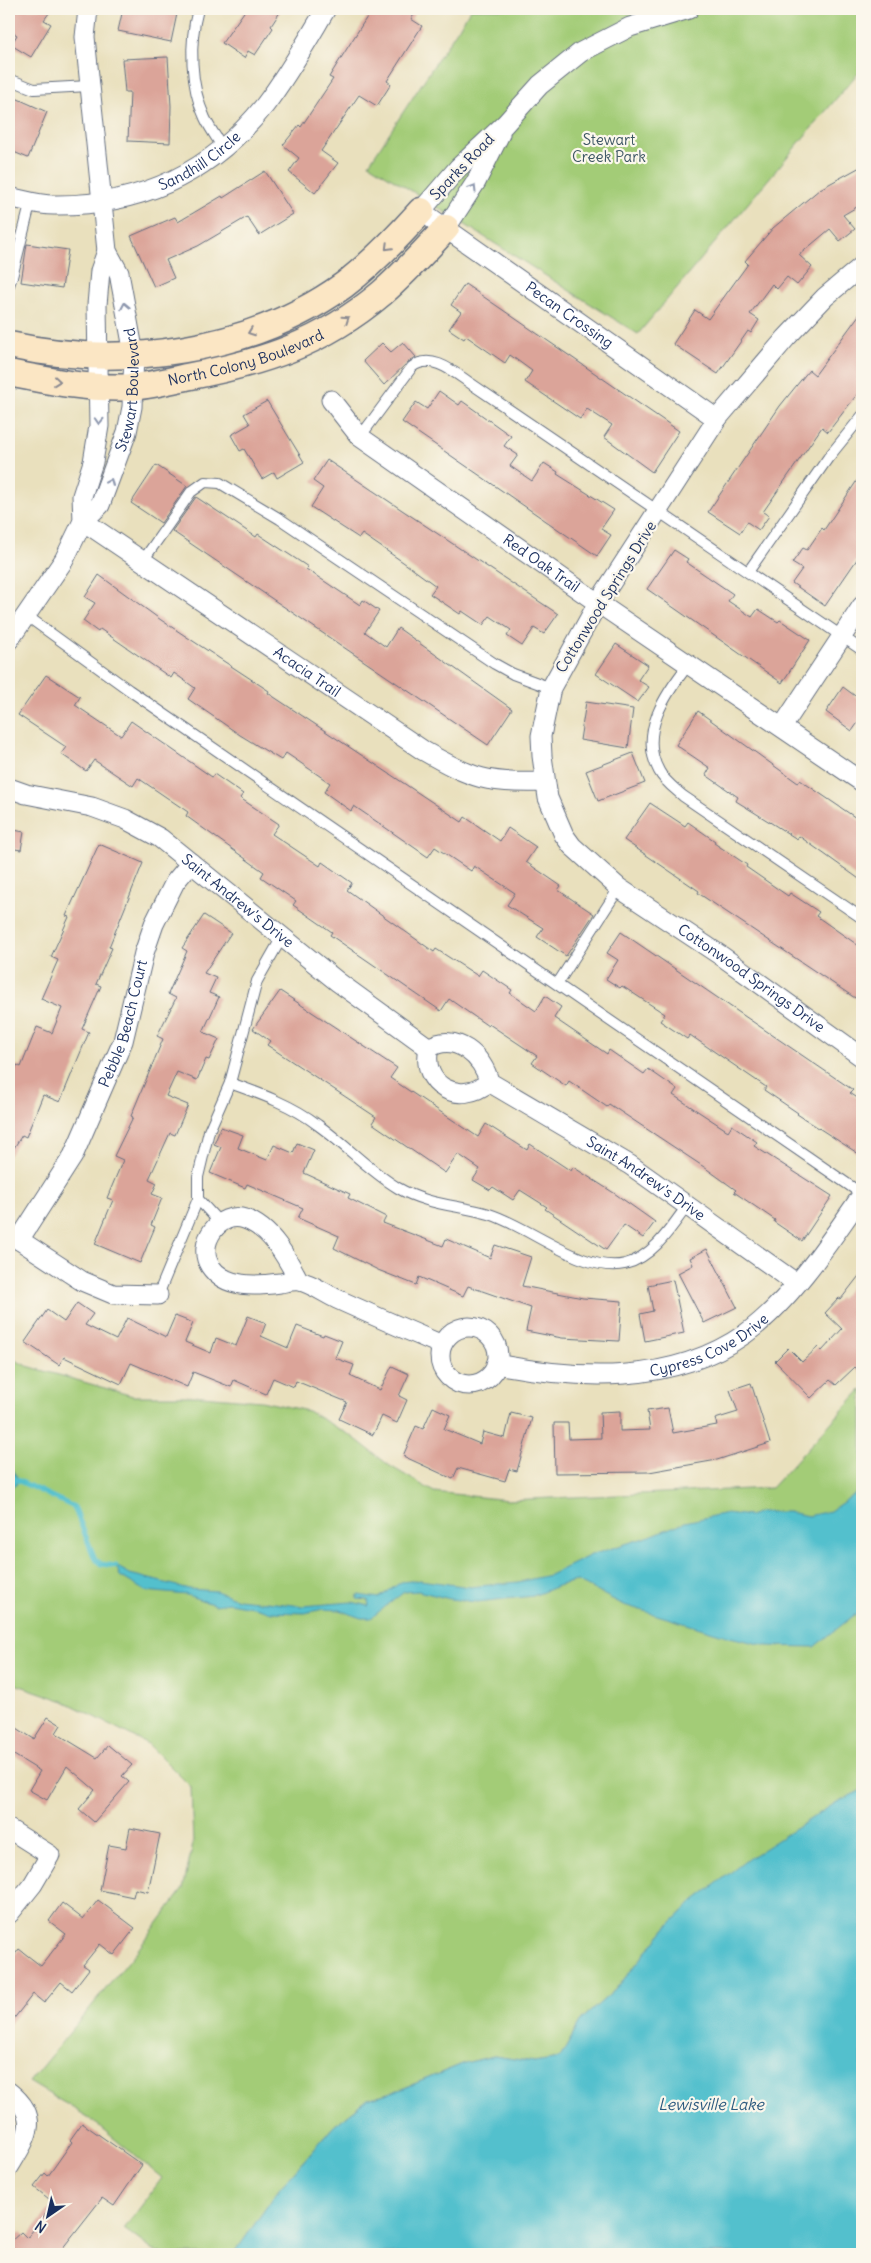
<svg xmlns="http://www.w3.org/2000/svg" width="871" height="2263" viewBox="0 0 871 2263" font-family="Delius,sans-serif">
<rect width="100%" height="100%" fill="#fbf7ec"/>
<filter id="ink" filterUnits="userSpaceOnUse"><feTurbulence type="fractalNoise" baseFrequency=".02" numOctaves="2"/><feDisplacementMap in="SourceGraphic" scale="10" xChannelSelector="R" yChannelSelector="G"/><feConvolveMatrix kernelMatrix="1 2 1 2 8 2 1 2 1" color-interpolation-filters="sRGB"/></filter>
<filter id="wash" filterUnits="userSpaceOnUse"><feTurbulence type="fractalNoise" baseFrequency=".0096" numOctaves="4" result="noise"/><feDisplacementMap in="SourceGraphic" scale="20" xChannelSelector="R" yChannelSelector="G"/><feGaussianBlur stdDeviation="1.12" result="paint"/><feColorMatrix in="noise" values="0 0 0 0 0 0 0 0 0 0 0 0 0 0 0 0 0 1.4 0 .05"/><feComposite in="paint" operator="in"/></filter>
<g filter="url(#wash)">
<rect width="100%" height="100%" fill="#e9e0bd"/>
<g fill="#a3cc77" stroke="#5f7e6a">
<path d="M471,9H862V73L857,74L638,334L369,164Z"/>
<path d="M9,1357L27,1366L133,1396H202L261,1401L308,1411L353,1437L390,1466L434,1492L508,1500L771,1488L862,1389V1790L837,1802L694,1901L668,1926L615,1990L582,2019L560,2058L534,2062L494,2056L465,2063L402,2089L368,2099L334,2126L279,2189L234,2254H158L124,2229L162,2178L88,2117L29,2082L137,1951L183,1889L193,1844L191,1787L148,1744L64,1701L9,1682Z"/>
</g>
<g fill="#53c0cd" stroke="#377896">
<path d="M9,1465L17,1477L16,1485L9,1487Z"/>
<path d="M862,1489V1609L814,1647L768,1646L730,1637L624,1605L577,1581L560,1585L533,1596L477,1602L450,1599L418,1591L404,1592L371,1618H361L339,1610L323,1609L305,1613L271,1612L258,1608L229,1603L215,1605L187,1595L145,1591L120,1576L116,1566L130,1574L189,1589L216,1591L238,1599L303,1606L352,1602L369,1606L368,1600L357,1599L358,1595L379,1598L401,1582L420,1580L470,1587L518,1582L550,1575L591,1555L650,1536L685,1522L727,1513L750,1516L759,1512H788L808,1516L830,1511Z"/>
<path d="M862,1790V2254H234L279,2189L334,2126L368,2099L402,2089L465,2063L494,2056L534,2062L560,2058L582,2019L615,1990L668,1926L694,1901L748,1859L837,1802Z"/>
</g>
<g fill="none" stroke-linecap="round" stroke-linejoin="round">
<path stroke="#53c0cd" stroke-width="5" d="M17,1480L74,1507L95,1559L101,1564L116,1566"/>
</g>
<g id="blocks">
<g fill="#dba499">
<path d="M9,9H52L44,20L51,24L31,57L11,45L17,35L9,30Z"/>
<path d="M123,9H178L171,42L118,31Z"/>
<path d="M246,9H282L271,26L273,28L255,55L248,51L244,58L222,43Z"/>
<path d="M372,9H418L411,19L422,26L387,81L391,84L377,106L359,95L321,151L338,163L315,193L289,172L299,158L283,145L299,125L301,127L333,79L329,77Z"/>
<path d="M168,57L171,106L170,143L128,141L130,92H125L122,59Z"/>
<path d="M9,95L47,112L28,158L9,150Z"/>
<path d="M862,166V204L843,215L855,229L840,241L830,229L799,255L812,267L797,285L787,277L777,289L772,284L750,314L759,320L751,333L748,331L718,374L673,344L695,310L708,319L748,264L745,261L773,228L820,189Z"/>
<path d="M265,171L293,214L259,235L247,217L198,246L166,260L174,278L154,287L131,236L175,217L178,222L222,196L223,198Z"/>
<path d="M27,244L68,250L62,288L21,282Z"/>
<path d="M465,284L679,431L652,472L604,437L612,425L587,409L580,419L525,382L532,371L510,355L505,363L466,336L464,339L449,329L461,312L451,305Z"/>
<path d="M862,311V388L828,432L822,427L763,512L769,516L759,530L747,522L740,533L708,512L780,406L809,370L815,375Z"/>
<path d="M403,342L416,357L407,363L384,385L363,361L382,343L391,352Z"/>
<path d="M439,391L459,405L462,401L511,436L504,446L518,455L510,466L532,481L544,463L558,472L557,474L614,510L601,529L611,535L597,556L402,422L416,402L427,409Z"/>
<path d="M267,401L304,462L277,478L274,472L262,479L244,449L240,451L231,435L250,424L244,414Z"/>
<path d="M327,460L558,614L544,634L534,628L522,646L507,636L511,630L490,616L483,625L462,611L460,614L430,594L436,586L403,562L362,534L359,538L311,507L323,488L313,481Z"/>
<path d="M156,465L187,486L161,523L131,503Z"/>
<path d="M862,473V552L825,606L792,583L802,569L792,563L803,548L807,550L822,528L824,530Z"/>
<path d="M196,497L256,537L258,534L293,557L308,567L306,569L360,605L363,600L379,611L365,632L386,647L398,628L512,709L488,745L172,531Z"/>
<path d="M674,550L688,559L686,562L733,594L728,601L752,617L758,609L778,622L780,620L810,640L782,683L647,589Z"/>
<path d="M99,575L161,620L269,691L268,693L462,822L465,817L500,841L508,828L536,847L526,862L561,886L558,890L594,914L566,956L537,937L543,928L507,905L515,893L474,866L471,871L435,847L428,857L354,806L351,811L324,792L330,783L286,753L281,760L240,735L188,699L195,688L174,673L171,678L100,629L98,632L83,621L95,603L85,597Z"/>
<path d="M616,644L648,665L638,680L649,687L638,702L596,674Z"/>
<path d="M46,675L80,697L75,705L121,736L131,721L212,777L214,774L243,794L240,798L279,824L272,834L320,866L322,862L352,883L347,890L434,952L436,949L478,976L482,970L512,990L510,993L536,1011L545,996L561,1007L554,1018L607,1054L609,1050L644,1074L648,1069L677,1089L673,1095L728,1131L732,1125L757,1142L754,1146L832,1196L802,1241L774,1222L775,1220L734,1192L736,1190L704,1167L609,1104L607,1107L569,1081L566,1086L532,1063L537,1056L489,1024L488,1026L449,999L441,1011L330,935L332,932L293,905L296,901L261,877L264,872L186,816L188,812L138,778L133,786L94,760L86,771L61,754L66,747L18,715Z"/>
<path d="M843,687L862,701V717L852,731L826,712Z"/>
<path d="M586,702L633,709L628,748L580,740Z"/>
<path d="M698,711L798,783L800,780L862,822V881L799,836L797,839L736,801L738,797L706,775L710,768L676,745Z"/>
<path d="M633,753L645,783L598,801L586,771Z"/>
<path d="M650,803L685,826L688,822L715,841L714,843L747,865L746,867L788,896L790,893L819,912L816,916L862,948V987L855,998L698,893L699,891L624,840Z"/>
<path d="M9,829L24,832L21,850L9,848Z"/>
<path d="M99,844L143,863L109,947L112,948L96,984L101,986L82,1029L89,1032L60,1102L43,1095L26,1137L22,1135L9,1156V1085L17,1065L21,1067L37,1027L52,1033L62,1008L41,999L58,960L51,957L69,917L66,916Z"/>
<path d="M204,915L231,933L204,973L216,978L209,993L219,997L203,1032L219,1039L209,1060L206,1059L197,1080L177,1072L166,1096L188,1105L175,1135L170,1133L149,1179L157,1183L152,1194L162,1198L151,1225L155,1227L140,1263L95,1244L113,1200L107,1198L123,1160L114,1156L133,1117L131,1116L163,1039L157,1036L176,998L168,994L187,951L182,948Z"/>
<path d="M621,932L853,1090L850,1093L862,1101V1156L797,1114L798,1113L764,1090L766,1087L690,1035L687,1039L660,1021L665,1014L622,986L620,988L606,979L618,960L607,953Z"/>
<path d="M280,991L397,1068L390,1078L478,1137L486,1124L527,1150L530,1144L571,1171L573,1167L614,1193L655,1222L643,1238L624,1225L606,1250L545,1209L547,1207L520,1190L513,1200L493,1187L490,1190L473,1180L480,1169L458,1154L445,1173L372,1123L376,1117L267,1045L270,1041L253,1029Z"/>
<path d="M221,1127L243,1135L238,1148L267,1160L274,1145L293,1153L297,1143L314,1150L304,1173L350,1194L348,1198L386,1217L383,1223L443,1246L446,1239L490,1258L495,1245L531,1257L522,1286L583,1298L622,1301L619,1341L562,1338L526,1331L531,1308L468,1286L463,1296L419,1277L416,1285L378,1270L334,1248L339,1236L298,1218L303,1208L247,1184L245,1188L210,1173L221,1147L214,1144Z"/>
<path d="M707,1249L737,1307L704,1323L678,1273L693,1265L690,1258Z"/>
<path d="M862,1272V1374L855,1367L836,1385L830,1380L811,1398L775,1361L788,1348L802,1362L818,1347L822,1351L842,1329L825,1313L839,1298L841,1299Z"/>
<path d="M673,1280L684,1333L645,1341L640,1314L653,1311L648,1285Z"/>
<path d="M77,1303L93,1314L85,1325L116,1340L127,1318L166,1337L175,1316L193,1323L185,1342L211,1353L216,1338L236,1346L248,1316L266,1323L261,1336L288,1348L297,1326L323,1336L324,1334L342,1341L335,1358L354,1365L350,1376L380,1390L392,1366L409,1374L399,1396L407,1400L397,1423L382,1416L373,1435L339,1419L347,1402L296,1381L294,1387L273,1378L266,1394L234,1380L231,1387L193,1372L187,1387L131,1363L121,1384L64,1357L59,1365L25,1342L47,1310L64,1322Z"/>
<path d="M751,1383L770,1443L717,1460L649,1472L555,1473L554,1423H568L569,1439L601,1438L600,1412L620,1411V1431L650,1430L647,1411L668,1408L673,1433L717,1425L715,1419L738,1412L730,1390Z"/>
<path d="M433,1407L450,1415L444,1429L480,1444L483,1432L505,1438L511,1413L532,1418L517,1471L509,1469L505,1481L458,1468L453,1479L403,1456L416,1426L423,1429Z"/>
<path d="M48,1717L61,1725L56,1733L97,1758L108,1745L132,1765L122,1776L129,1782L94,1822L79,1809L95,1790L67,1766L47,1800L29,1790L40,1771L9,1752V1723L34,1739Z"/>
<path d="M130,1828L160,1834L148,1892L135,1889L133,1897L100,1890L109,1845L126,1848Z"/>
<path d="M98,1900L135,1928L114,1955L100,1944L83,1965L89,1969L72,1991L61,1982L44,2003L33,1994L9,2025V1962L19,1949L41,1966L66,1934L49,1921L62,1903L83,1919Z"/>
<path d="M82,2123L142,2165L114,2206L102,2198L58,2254H9V2243L21,2232L27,2238L54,2203L34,2187L45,2173L48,2176L72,2142L70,2140Z"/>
</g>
</g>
</g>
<g filter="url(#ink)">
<use href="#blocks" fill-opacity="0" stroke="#636d7f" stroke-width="1"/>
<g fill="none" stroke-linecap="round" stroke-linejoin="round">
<defs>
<g id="lane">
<path d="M198,9C189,42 190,86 205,118C210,129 217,138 223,148"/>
<path d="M9,79L34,89L89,86"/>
<path d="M9,285L12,277L31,201"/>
<path d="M360,437L412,367C432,352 455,373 473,385L862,650"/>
<path d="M142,562L191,492L205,482L220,483L280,519L495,664L513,674L551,688"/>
<path d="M748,572L828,458L862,416"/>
<path d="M27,616L129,690L862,1194"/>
<path d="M689,664C666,693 638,733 659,771C664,781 674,788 683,796L862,918"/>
<path d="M558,983L619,888"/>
<path d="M230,1083C261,1094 292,1105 318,1125C346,1145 369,1171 398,1188C427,1205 458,1205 489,1214C529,1226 584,1274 625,1264C653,1257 671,1228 687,1206"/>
<path d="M198,1199L219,1222"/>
<path d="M158,1295L198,1199V1177L209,1131L230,1083L257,981L282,937"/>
</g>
<g id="street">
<path id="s1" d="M689,9L630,27L581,52L540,85L505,124L458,168L421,211L717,419"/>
<path id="s2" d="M9,197C23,200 39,205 54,205C140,206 211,173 265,105C288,75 307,41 326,9"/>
<path d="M446,228L476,182L500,134"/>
<path id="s3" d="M862,266L825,297L786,338L717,419L598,603L551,688L541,736L542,756L548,798L564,835L572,846L619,888L723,957L862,1057"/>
<path id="s4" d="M331,400L360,437L598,603L862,782"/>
<path id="s5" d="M83,521L424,751C473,779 488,784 545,782"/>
<path d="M83,521L82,496L93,462L99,426L97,305L100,271L107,251"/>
<path id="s6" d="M9,640L64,560L83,521L100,505L127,432L132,407L134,354L119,273L107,251L85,37L88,9"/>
<path d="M782,727L862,606"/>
<path id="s7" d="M9,788L26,794L92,807L125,819L160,838L338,982L429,1048"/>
<path id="s8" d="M489,1082C459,1107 420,1085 429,1048C455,1031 484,1057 489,1082L630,1165L796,1283"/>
<path d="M10,1234L82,1281L113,1294L158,1295"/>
<path id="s9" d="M19,1240L73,1156L123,1041L144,953L154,924L175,882L191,863"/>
<path d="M299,1281C287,1258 271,1228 245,1219C219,1210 196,1244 210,1266C225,1289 257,1286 280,1283C286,1282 294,1280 299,1281C311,1283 326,1294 337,1299C372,1315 407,1330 442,1345"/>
<circle cx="469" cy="1356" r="29"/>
<path id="s10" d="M496,1364C579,1380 672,1385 745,1334C790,1302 831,1240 862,1195"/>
<path d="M9,1829L50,1855L33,1884L9,1914"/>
<path d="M9,2092C42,2118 27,2137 9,2167"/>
</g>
<g id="secondary">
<path d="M9,345C120,369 250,353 344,285C373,263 397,238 421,211"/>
<path id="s11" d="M9,373C48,381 92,390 133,387C151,385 168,381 186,377C261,363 322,344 382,293C405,273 425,251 446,228"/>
</g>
</defs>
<use href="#lane" stroke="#636d7f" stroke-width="12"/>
<use href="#street" stroke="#636d7f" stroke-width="21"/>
<use href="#secondary" stroke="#636d7f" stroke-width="29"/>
<use href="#lane" stroke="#fff" stroke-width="10"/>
<use href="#street" stroke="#fff" stroke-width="19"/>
<use href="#secondary" stroke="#fbe6c4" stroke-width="26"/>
</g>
<defs><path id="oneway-chevron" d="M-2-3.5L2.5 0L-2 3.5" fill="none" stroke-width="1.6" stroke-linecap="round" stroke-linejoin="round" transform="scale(1.25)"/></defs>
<g stroke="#8d97ae">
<use href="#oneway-chevron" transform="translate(473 188) rotate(-59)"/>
<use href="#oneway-chevron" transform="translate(125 306) rotate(-101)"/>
<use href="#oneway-chevron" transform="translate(99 421) rotate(93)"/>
<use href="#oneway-chevron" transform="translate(110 482) rotate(-67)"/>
</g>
<g stroke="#8b8a91">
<use href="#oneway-chevron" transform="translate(388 247) rotate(135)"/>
<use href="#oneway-chevron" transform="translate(346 319) rotate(-34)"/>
<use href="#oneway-chevron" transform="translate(251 332) rotate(159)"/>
<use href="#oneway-chevron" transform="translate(57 381) rotate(6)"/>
</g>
</g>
<g text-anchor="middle" stroke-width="4.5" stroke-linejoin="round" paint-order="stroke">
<g font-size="15" fill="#3d5664" stroke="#fbf7ec">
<text x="609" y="145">Stewart<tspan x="609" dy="17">Creek Park</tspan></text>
</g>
<g font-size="15" fill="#1b2f5e" stroke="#fbf7ec">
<text dy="5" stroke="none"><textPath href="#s2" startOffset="201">Sandhill Circle</textPath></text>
<text transform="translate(462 167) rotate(-46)" y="5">Sparks Road</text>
<text dy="5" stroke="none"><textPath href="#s1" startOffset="524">Pecan Crossing</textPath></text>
<text dy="5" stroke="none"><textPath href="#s11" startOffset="242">North Colony Boulevard</textPath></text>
<text dy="5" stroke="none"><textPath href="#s6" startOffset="284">Stewart Boulevard</textPath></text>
<text dy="5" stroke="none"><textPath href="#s4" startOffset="268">Red Oak Trail</textPath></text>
<text transform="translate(606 597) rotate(-58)" y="5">Cottonwood Springs Drive</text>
<text dy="5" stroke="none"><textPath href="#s5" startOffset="270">Acacia Trail</textPath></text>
<text dy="5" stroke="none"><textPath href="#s7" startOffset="260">Saint Andrew's Drive</textPath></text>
<text dy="5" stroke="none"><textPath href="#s3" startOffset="916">Cottonwood Springs Drive</textPath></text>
<text dy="5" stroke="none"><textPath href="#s9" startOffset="242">Pebble Beach Court</textPath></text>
<text dy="5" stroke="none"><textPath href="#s8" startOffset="359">Saint Andrew's Drive</textPath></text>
<text dy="5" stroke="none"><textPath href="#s10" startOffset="220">Cypress Cove Drive</textPath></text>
</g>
<g font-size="16" font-style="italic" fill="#2c5a7f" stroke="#fbf7ec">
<text x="711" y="2110">Lewisville Lake</text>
</g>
</g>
<rect width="871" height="2263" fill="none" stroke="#fbf7ec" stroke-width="30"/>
<g transform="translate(48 2216) rotate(214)" stroke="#fbf7ec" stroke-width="4" paint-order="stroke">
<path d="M0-4L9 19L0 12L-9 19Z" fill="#1b2f5e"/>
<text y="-8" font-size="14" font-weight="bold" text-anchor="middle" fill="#1b2f5e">N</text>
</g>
</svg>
